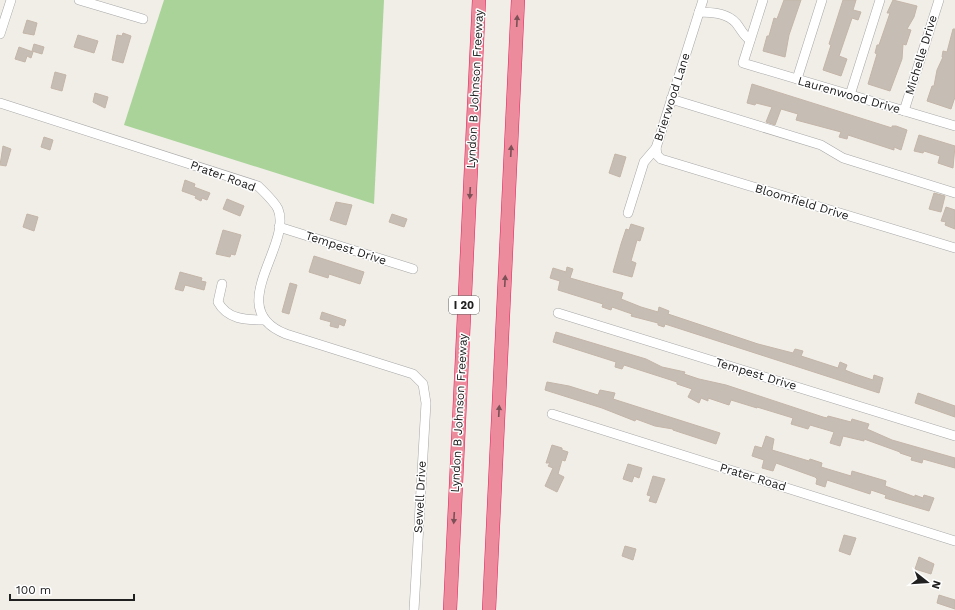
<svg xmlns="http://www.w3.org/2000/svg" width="955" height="610" viewBox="0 0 955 610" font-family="'Work Sans',sans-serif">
<rect width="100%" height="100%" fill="#f1eee7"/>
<path fill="#a9d399" d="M164,0H384L374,204L124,125Z"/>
<g fill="#c6beb5" stroke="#c4b5a8">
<path d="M784,0H801L789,35L785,57L763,51L767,36H769L774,18L777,19Z"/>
<path d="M843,0H856L853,10L861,12L858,20L852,18L839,56L847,59L841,76L823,70L831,45L829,44Z"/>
<path d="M893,0L917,6L914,17L907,29L911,30L906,45L903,44L902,59L890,91L868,84L877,54L875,53L877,45H879L890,13H887Z"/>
<path d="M27,20L37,23L34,35L23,33Z"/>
<path d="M953,29H955V97L951,109L927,101L932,86H934L937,70L943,57H942L943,51L947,52Z"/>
<path d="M123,33L131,36L123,63L112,60L117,35L122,36Z"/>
<path d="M78,35L98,41L94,53L74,47Z"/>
<path d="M34,44L44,47L42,54L32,51Z"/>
<path d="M19,47L33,52L31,58L27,56L25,62L15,59Z"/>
<path d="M55,72L66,75L62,91L51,88Z"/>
<path d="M752,84L892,128V126H896L907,130L901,150L894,147V150L848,135L847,139L839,137L841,132L796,120L798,114L781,109L775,125L766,122L772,107L756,103L755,105L747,103Z"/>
<path d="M95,93L108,97L105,108L93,102Z"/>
<path d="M919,135L955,146L953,168L938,163L940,156L924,151L923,153L914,151Z"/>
<path d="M44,137L53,140L50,150L41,147Z"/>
<path d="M3,146L11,149L6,166L0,165Z"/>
<path d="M615,154L626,157L620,177L609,173Z"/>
<path d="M185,180L195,184L194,187L210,193L207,200L202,198L201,201L195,198L196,196L182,191Z"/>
<path d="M934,193L945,196L941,212L929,209Z"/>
<path d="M227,199L244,206L240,216L223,209Z"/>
<path d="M336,202L352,205L346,225L330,220Z"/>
<path d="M946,207L955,210V229L945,225L946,222L941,221Z"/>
<path d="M27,214L38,217L34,231L23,227Z"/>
<path d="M392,214L407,219L404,227L389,222Z"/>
<path d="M631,224L644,228L640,241L637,240L631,261L636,263L632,277L613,272L621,244L626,229L629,230Z"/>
<path d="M223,230L241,235L235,255L231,254L230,257L216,254Z"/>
<path d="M314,256L364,272L360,284L329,274L328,278L309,272Z"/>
<path d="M567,267L573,269L570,278L623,293L621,299L641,307L658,312L659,307L669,311L668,314L758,344L793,353L795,349L803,351L801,356L838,368L840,362L847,365L845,370L855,374L873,380L874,375L883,378L879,393L665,324L664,327L658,325V323L631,316L632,314L612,307L611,310L602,307L603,304L558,290L560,281L550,278L553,268L566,272Z"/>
<path d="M180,272L202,278L201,281L206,282L204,290L185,285L183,291L175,289Z"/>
<path d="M290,283L297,285L289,314L282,312Z"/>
<path d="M322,312L346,320L344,326L339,324L338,328L330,326L331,322L320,319Z"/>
<path d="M556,332L646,359L662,367L685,372L684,374L699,379L726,385L823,417L827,418L828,416L851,422L852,419L869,424L867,429L892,440L955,458V468L923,459L922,463L911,460L912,457L900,453V452L864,439V441L843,436L840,446L830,443L834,432L810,425L808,429L791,424L793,418L757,407V408L731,400L729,405L708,398V401L701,398L699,403L688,397L692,389L677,384V382L624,365L622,369L615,367L616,362L553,342Z"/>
<path d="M547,382L569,386L598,395L600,390L615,393L613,399L720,433L716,444L673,430V429L655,426L636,419L635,421L602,408L545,390Z"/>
<path d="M918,393L955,406V417L915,403Z"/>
<path d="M766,436L774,439L772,450L809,461L810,459L822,463L821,467L851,476L852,471L886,481L885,486L915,497V495L923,498L924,495L934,498L929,511L885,498L886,495L871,490L870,494L827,480L825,487L816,484L817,479L815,477L776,463L773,471L762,468L764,460L752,456L755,446L762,448Z"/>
<path d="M552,445L562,448V450L568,452L565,461L562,460L558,474L564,477L557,492L545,486L553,468L548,466L550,463H546Z"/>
<path d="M628,464L642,468L639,478L634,476L632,482L623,479Z"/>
<path d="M653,476L665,479L656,503L649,501L651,496L647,495Z"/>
<path d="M844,535L856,538L850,555L839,551Z"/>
<path d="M625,546L636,549L633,560L622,556Z"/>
<path d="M919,557L934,564L931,574L915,569Z"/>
<path d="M939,595L955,600V609L937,603Z"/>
</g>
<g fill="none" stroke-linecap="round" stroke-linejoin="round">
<defs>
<g id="minor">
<path d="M79,0L143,19"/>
<path d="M763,0L743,63L955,126"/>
<path d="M699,12C712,13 726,12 736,23C741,29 743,35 750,40"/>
<path d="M0,34L11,0"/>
<path d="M797,79L822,0"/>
<path d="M850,95L880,0"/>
<path d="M671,99L821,145L843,158L955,193"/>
<path d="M0,103L258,186C264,192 274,201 278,209C293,246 222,309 286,334L413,374L423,384L426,403L414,610"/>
<path d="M904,111L939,0"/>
<path d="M656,148L657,155L661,159L955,248"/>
<path d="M628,213L644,162L656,148L703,0"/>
<path d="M279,227L413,269"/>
<path d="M222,284L218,302C227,319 245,320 264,320"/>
<path d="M558,313L955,436"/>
<path d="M552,414L955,541"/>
</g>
<g id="highway">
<path d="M450,610L479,0"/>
<path d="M489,610L518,0"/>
</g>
</defs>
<use href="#minor" stroke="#a7a7a7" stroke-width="10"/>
<use href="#highway" stroke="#e51e5f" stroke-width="14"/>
<use href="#minor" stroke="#fff" stroke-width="9"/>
<use href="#highway" stroke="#ec8b9b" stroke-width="13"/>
</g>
<defs><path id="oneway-solid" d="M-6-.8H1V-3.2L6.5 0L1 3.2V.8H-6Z"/></defs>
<g fill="#7c5057">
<use href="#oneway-solid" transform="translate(517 21) rotate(-87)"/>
<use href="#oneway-solid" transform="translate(511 151) rotate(-87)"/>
<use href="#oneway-solid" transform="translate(470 193) rotate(93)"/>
<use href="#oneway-solid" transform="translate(505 281) rotate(-87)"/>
<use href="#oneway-solid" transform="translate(499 411) rotate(-87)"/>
<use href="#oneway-solid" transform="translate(454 518) rotate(93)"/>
</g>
<g text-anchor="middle" stroke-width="3" stroke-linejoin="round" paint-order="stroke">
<rect fill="#fff" stroke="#636363" stroke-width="1" x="449" y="296" width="30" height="18" rx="3"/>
<g font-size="11" font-weight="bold" fill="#202020">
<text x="464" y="309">I 20</text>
</g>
<g font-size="12" fill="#202020" stroke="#fff">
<text transform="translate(921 55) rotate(-73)" y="4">Michelle Drive</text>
<text transform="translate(475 89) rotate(-87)" y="4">Lyndon B Johnson Freeway</text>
<text transform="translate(849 95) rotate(16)" y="4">Laurenwood Drive</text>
<text transform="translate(672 97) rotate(-72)" y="4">Brierwood Lane</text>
<text transform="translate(223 176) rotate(20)" y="4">Prater Road</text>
<text transform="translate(802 202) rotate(17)" y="4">Bloomfield Drive</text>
<text transform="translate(346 248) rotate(18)" y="4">Tempest Drive</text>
<text transform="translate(756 374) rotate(17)" y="4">Tempest Drive</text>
<text transform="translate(459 413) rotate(-87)" y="4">Lyndon B Johnson Freeway</text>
<text transform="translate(753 477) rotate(17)" y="4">Prater Road</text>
<text transform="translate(420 497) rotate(-87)" y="4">Sewell Drive</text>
</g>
</g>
<g transform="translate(927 582) rotate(107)" stroke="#ffffff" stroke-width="3" paint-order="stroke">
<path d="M0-3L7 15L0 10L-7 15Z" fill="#202020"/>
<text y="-6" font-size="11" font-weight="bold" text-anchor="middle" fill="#202020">N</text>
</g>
<path d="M10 594v6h124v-6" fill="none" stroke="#202020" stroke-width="2"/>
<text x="16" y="594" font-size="12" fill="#202020" stroke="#ffffff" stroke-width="3" paint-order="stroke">100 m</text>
</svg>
